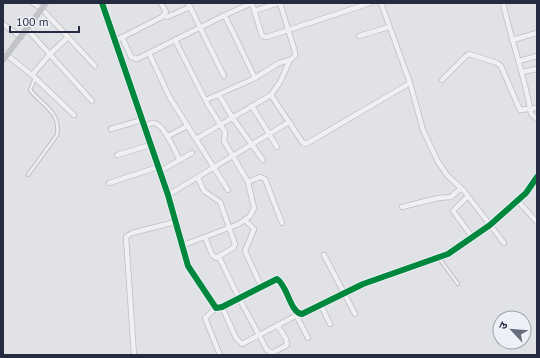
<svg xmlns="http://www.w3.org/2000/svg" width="540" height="358" viewBox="0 0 540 358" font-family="'PT Sans','Noto Sans Devanagari',sans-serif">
<rect width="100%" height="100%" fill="#e0e2e6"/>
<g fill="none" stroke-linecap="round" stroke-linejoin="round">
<defs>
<g id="lane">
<path d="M28,175L57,135C61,112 43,106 30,90L35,78"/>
<path d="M439,258L458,284"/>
</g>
<g id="street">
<path d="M33,3L42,9L95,66"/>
<path d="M102,3L168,195L188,266L216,308L222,307L277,279C288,286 290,313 302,314L363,284L448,254L490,225L526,193L537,177"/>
<path d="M188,3L224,76"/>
<path d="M252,3L262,36L267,37L370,3"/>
<path d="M381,3L410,83L423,130L437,160L447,175L464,191L504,243"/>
<path d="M503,3C511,40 525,76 531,114L537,119"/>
<path d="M254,11L278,3"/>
<path d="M223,16L252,3"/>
<path d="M167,17L190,7"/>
<path d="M3,24L21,37"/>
<path d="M27,29L92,101"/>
<path d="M359,36L389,27"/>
<path d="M122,37L131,57L137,59L223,16L226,18L255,78"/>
<path d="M175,40L208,105L225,132L224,141L248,182L254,208L250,216L239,224L181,246"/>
<path d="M512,40L537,33"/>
<path d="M115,41L162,17L166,12L161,3"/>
<path d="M3,52L32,75L74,115"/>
<path d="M149,53L170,98L228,190"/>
<path d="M519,61L537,56"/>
<path d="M522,72L537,69"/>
<path d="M32,75L50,54L68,37"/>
<path d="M442,80L466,56L469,54L497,63L501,66L520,110L537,108"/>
<path d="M219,95L232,117L263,160"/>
<path d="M271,95L303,143L306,144L410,83"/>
<path d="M206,100L255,78L279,63L290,60L295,56V52L280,3"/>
<path d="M252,106L277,147"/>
<path d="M144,126C147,125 151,123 153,123C163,122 175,151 179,159"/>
<path d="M111,129L142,120"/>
<path d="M168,136L187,126"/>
<path d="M196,139L271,95L280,82L290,60"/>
<path d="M117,155L150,145"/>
<path d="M160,171L192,153"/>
<path d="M198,178L204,191L220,202L235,244L233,248L216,258L212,255L205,237"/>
<path d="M248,182L260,177L265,179L282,223"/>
<path d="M109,183L158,167"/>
<path d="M168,195L289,122"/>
<path d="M468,196L453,211L473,238"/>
<path d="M518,201L537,222"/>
<path d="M402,207L438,198L451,197L461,188"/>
<path d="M245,220L254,229L245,251L261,286"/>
<path d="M324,255L355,314"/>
<path d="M219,257L239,298L267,350L272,353L287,345L286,339L277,325"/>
<path d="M321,305L330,324"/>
<path d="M222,307L236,338L242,344L299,314"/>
<path d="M216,308L205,318L220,355"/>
<path d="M296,315L308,338"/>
<path d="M134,355L126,237L132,233L175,222"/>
</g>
</defs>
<use href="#lane" stroke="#bdbfc4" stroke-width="4.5"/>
<use href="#street" stroke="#bdbfc4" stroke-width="6"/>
<use href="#lane" stroke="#f0f0f3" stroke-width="2.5"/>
<use href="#street" stroke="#f0f0f3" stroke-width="4.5"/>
<path stroke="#c1c3c9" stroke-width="6" d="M3,60L46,3"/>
<defs>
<path id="cycleway" d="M102,3L168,195L188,266L216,308L222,307L277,279C288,286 290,313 302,314L363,284L448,254L490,225L526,193L537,177"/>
</defs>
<use href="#cycleway" stroke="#edf0f6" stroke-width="8"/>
<use href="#cycleway" stroke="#00873e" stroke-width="6"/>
</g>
<rect width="540" height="358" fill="none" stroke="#252c41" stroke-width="8"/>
<g transform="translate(512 330) rotate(296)"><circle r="19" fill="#edf0f6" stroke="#9da2ae"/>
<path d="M0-3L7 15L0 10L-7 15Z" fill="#666c7b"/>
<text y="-6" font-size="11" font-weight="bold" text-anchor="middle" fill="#252c41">उ</text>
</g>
<path d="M10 26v6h69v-6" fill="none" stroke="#252c41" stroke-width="2"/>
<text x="16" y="26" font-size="12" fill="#252c41" stroke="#edf0f6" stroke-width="3" paint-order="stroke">100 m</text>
</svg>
